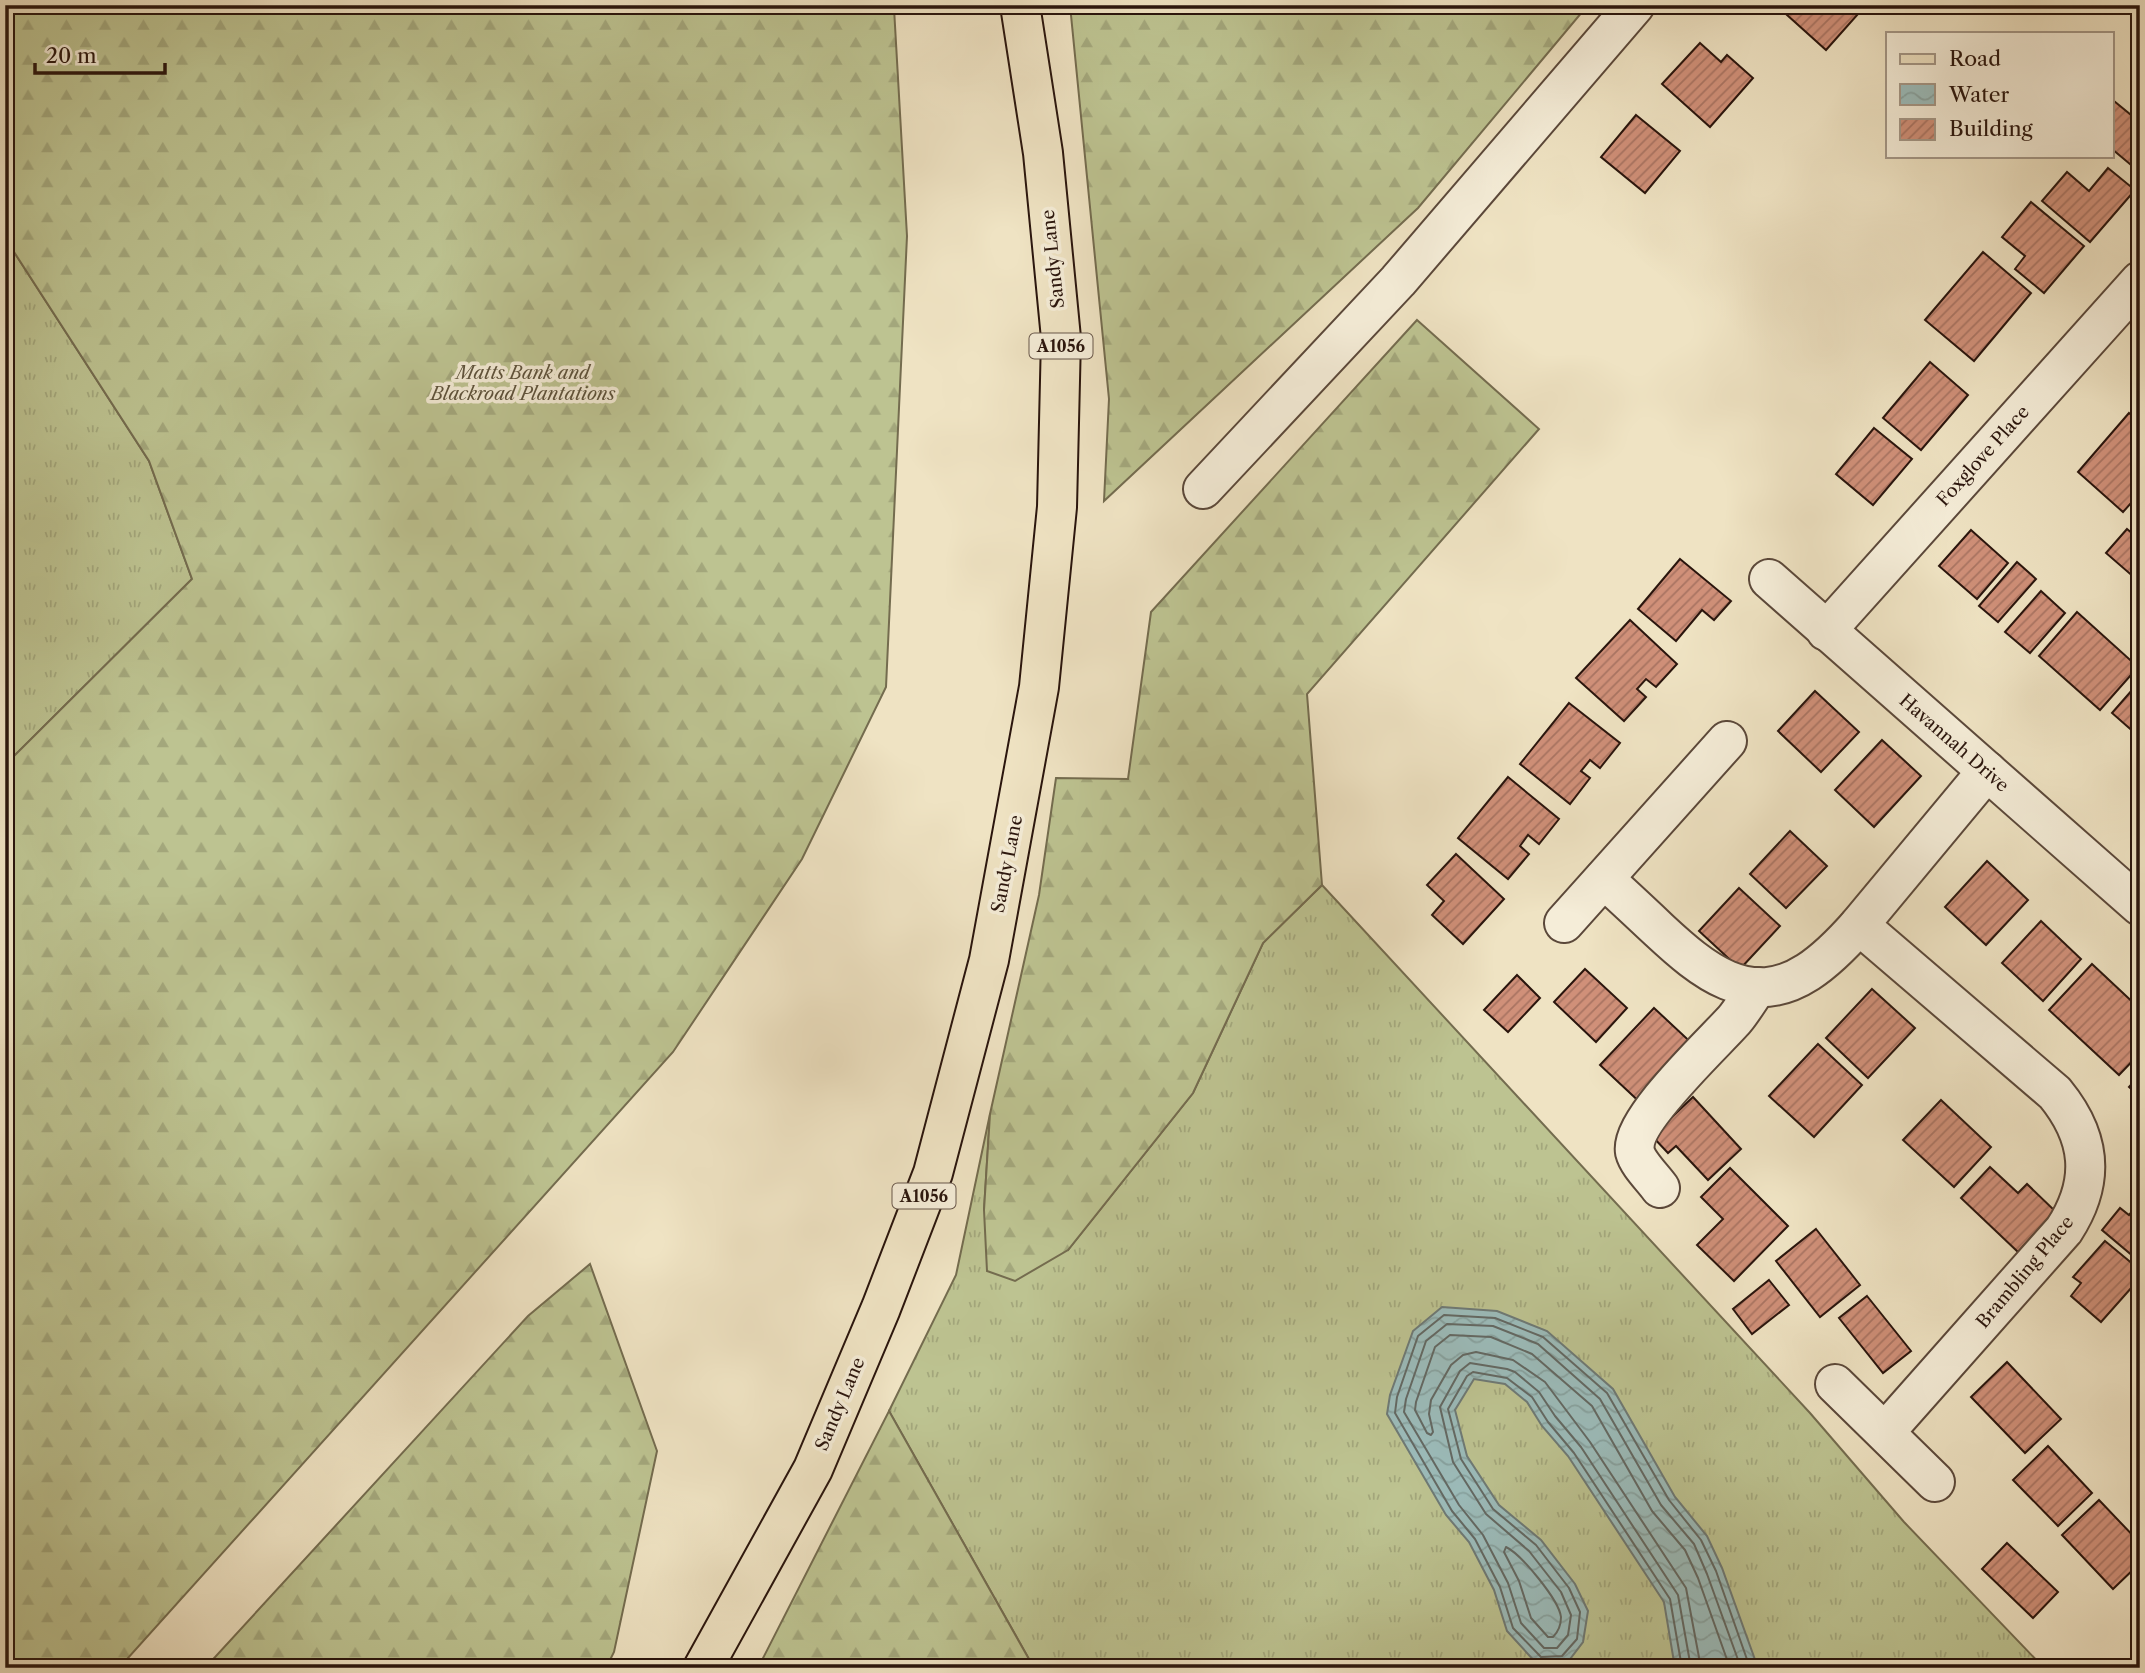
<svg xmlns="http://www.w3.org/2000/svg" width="2145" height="1673" viewBox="0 0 2145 1673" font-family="'Libre Caslon Text',serif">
<defs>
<pattern id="grass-tufts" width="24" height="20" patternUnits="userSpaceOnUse" patternTransform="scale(1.75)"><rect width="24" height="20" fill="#bdc391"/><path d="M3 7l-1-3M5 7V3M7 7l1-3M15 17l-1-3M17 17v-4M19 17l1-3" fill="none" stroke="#a3a77c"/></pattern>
<pattern id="forest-firs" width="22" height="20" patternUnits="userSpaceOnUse" patternTransform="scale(1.75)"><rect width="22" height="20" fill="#bdc391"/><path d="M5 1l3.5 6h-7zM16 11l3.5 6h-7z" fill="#a3a77c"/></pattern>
<pattern id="water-waves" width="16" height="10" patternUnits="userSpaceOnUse" patternTransform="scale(1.75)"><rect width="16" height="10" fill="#9cbdbc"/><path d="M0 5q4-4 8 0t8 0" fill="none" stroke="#87a2a0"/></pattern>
<pattern id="building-hatch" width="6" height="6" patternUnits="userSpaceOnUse" patternTransform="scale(1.75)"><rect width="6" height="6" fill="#d09079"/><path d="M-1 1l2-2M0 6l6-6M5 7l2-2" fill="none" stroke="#a97462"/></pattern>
</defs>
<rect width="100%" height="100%" fill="#efe3c3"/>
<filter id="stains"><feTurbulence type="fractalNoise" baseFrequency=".00286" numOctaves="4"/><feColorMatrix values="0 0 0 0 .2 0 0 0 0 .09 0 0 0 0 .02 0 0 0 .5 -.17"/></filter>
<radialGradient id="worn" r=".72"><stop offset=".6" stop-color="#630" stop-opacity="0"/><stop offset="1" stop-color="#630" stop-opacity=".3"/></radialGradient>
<g fill="url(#grass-tufts)" stroke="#746c4f" stroke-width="2">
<path d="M5,238L149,461L192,579L5,765Z"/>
<path d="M1322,885L1810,1413L1904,1522L2044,1668H1034L889,1411L956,1275L990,1114L984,1210L1068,1250L1193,1093L1263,943Z"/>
</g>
<g fill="url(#forest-firs)" stroke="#746c4f" stroke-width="2">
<path d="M5,5H893L894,8L907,236L886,687L802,859L673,1052L119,1668H5V765L192,579L149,461L5,238Z"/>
<path d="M1070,5H1588L1418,208L1104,501L1109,399Z"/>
<path d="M1417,320L1539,429L1307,694L1322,885L1263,943L1193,1093L1068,1250L1015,1281L987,1271L984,1210L990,1114L1039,895L1056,778L1128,779L1151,612Z"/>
<path d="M590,1264L657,1451L614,1652L606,1668H205L528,1316Z"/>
<path d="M889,1411L1034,1668H758Z"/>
</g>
<path fill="url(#water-waves)" stroke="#6e7a76" stroke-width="2" d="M1442,1307L1497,1311L1547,1331L1613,1389L1675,1497L1707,1536L1722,1568L1758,1668H1675L1664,1602L1568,1456L1542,1426L1527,1402L1505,1384L1474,1379L1455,1410L1467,1456L1499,1505L1541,1540L1575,1584L1588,1611L1583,1642L1567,1663L1538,1665L1507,1631L1494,1590L1469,1542L1446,1515L1387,1414L1390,1395L1413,1331Z"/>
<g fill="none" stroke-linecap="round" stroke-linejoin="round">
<g stroke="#636964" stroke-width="2">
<path d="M1506,1547C1521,1554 1559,1600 1561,1617C1561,1624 1558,1632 1553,1637H1548L1531,1618L1519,1581L1504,1552Z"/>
<path d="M1682,1668L1670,1599L1574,1453L1548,1422L1532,1397L1507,1378L1473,1372L1467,1376L1448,1409L1461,1459L1493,1509L1536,1545L1569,1588L1580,1612L1577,1639L1562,1656L1541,1657L1513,1628L1500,1587L1475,1539L1452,1511L1395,1413L1397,1397L1418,1336L1444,1315L1495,1318L1543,1337L1607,1393L1669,1500L1701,1540L1716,1571L1750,1668"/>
<path d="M1691,1668L1678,1595L1581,1447L1555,1416L1539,1392L1515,1372L1507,1369L1470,1363L1460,1371L1440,1407L1453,1462L1486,1514L1529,1551L1561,1592L1571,1615L1568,1635L1557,1648H1544L1521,1623L1508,1583L1483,1535L1459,1505L1404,1412L1406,1399L1426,1341L1447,1324L1493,1326L1538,1344L1600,1399L1661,1505L1694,1544L1707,1574L1741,1668"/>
<path d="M1701,1668L1686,1588L1590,1442L1545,1382L1513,1360L1476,1352L1463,1355L1451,1365L1431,1400L1429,1414L1433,1432L1431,1435L1427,1433L1415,1410L1416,1402L1435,1347L1450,1335L1491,1337L1532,1354L1592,1406L1652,1511L1685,1550L1698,1578L1730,1668"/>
</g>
</g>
<g fill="url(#building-hatch)" stroke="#2a150d" stroke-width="2">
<path d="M1776,5H1866L1826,50Z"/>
<path d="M1700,43L1721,62L1727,55L1753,78L1710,127L1662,84Z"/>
<path d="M2114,101L2136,119L2140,114V167L2137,170L2112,149V103Z"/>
<path d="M1636,115L1680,151L1645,193L1601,157Z"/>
<path d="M2108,168L2135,190L2090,242L2042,201L2067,172L2089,191Z"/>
<path d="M2031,202L2084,246L2044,293L2015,269L2025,256L2002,237Z"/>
<path d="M1983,252L2031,293L1974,361L1925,320Z"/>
<path d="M1930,362L1968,395L1921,450L1883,418Z"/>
<path d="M2129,413L2140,422V493L2123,512L2078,472Z"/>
<path d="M1874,428L1912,459L1873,505L1836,474Z"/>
<path d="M2127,529L2140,540V575L2136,579L2106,553Z"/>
<path d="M1971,530L2008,563L1977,599L1939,566Z"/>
<path d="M1680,559L1731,601L1714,620L1702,610L1676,641L1638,609Z"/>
<path d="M2017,562L2036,579L1998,622L1979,606Z"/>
<path d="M2041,591L2065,613L2030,653L2005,632Z"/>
<path d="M2077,612L2138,667L2100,710L2039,656Z"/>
<path d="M1630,620L1677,664L1656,687L1646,679L1637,689L1646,697L1624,721L1576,678Z"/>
<path d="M2140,681V729L2136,734L2112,713Z"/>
<path d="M1815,691L1859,732L1821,772L1778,731Z"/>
<path d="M1569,703L1620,743L1600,768L1590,760L1581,771L1590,778L1570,804L1520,764Z"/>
<path d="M1882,740L1921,776L1874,827L1835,790Z"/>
<path d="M1508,777L1559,819L1539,844L1528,835L1520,846L1529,854L1508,879L1458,838Z"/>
<path d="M1790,831L1827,866L1786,908L1750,874Z"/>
<path d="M1456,854L1504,899L1463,944L1432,915L1444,901L1427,885Z"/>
<path d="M1987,861L2028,900L1986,945L1945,907Z"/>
<path d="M1739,888L1780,926L1740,969L1699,931Z"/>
<path d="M2041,921L2081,959L2043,1001L2002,963Z"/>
<path d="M2092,964L2140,1009V1053L2119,1075L2049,1010Z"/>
<path d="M1585,969L1627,1008L1596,1042L1554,1002Z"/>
<path d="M1517,975L1540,998L1508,1032L1484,1010Z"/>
<path d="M1872,989L1915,1028L1868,1078L1826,1038Z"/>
<path d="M1654,1008L1699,1050L1645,1107L1600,1065Z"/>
<path d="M1818,1044L1862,1085L1814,1137L1769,1096Z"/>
<path d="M2140,1075V1097L2129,1087Z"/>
<path d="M1693,1097L1741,1149L1708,1180L1676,1146L1668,1153L1652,1136Z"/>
<path d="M1941,1100L1991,1147L1954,1187L1903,1140Z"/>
<path d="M1990,1167L2018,1193L2027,1184L2055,1211L2018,1252L1961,1198Z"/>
<path d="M1730,1168L1788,1226L1734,1281L1697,1245L1723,1219L1701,1197Z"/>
<path d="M2140,1202V1262L2102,1230L2120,1208L2129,1215Z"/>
<path d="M1816,1229L1860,1285L1820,1317L1776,1261Z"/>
<path d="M2105,1241L2140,1270V1278L2101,1322L2071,1296L2081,1283L2073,1277Z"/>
<path d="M1769,1280L1789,1305L1752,1334L1733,1309Z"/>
<path d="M1867,1296L1911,1351L1883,1373L1839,1318Z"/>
<path d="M2007,1362L2061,1419L2025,1453L1971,1397Z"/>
<path d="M2048,1446L2092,1493L2058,1526L2013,1480Z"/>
<path d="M2099,1500L2140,1543V1563L2113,1589L2062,1535Z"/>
<path d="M2007,1543L2058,1592L2033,1618L1982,1569Z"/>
</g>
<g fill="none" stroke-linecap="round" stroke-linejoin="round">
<defs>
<g id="minor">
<path d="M1203,489L1398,281L1635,5"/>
<path d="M1769,579L2140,906"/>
<path d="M1826,631L2140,281"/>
<path d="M1604,879C1623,896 1641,913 1659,930C1702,970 1749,1010 1808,972C1828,959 1844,942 1859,925L1987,771"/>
<path d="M1564,923L1727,741"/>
<path d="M1859,925L2055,1093C2091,1137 2096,1181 2064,1230L1885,1432"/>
<path d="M1660,1188C1653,1178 1638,1164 1635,1152C1629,1121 1714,1043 1735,1019C1743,1009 1750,998 1757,987"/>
<path d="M1835,1384L1935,1482"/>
</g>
<path id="major" d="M703,1668L813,1469L881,1308L933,1173L989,960L1039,687L1057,507L1061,338L1043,153L1020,5"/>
</defs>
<use href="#minor" stroke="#5b483a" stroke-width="42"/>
<use href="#major" stroke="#2a150d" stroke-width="42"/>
<use href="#minor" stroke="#f5edd8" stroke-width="38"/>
<use href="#major" stroke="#efe3c3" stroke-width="38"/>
</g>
<g text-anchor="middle" stroke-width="7" stroke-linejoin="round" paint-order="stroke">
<g fill="#f5edd8" stroke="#67564a" stroke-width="2">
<rect x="1029.5" y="333.5" width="63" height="25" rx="5"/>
<rect x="892.5" y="1183.5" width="63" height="25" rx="5"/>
</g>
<g font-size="16" font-weight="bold" fill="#2a150d">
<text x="1061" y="352">A1056</text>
<text x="924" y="1202">A1056</text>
</g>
<g font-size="18" fill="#2a150d" stroke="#f5edd8">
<text transform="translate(1053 259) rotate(-96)" y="6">Sandy Lane</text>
<text transform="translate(1983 456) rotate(-48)" y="6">Foxglove Place</text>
<text transform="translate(1954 743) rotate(41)" y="6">Havannah Drive</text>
<text transform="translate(1007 864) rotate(-79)" y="6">Sandy Lane</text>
<text transform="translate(2025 1272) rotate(-50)" y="6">Brambling Place</text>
<text transform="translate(840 1404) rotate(-67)" y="6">Sandy Lane</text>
</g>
<g font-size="18" font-style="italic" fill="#5d523b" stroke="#f5edd8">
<text x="523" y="379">Matts Bank and<tspan x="523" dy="21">Blackroad Plantations</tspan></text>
</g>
</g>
<rect width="2145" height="1673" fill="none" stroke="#efe3c3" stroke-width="28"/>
<rect x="7" y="7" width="2131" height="1659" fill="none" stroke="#2a150d" stroke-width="3.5"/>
<rect x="14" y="14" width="2117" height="1645" fill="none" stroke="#2a150d" stroke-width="2"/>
<rect x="1886" y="32" width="228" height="126" fill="#f5edd8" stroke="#a49787" stroke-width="2"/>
<rect x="1900" y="54" width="35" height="10" fill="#efe3c3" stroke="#a49787" stroke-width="2"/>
<text x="1949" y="66" font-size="21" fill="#2a150d">Road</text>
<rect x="1900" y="84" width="35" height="21" fill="url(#water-waves)" stroke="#a49787" stroke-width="2"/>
<text x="1949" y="102" font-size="21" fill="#2a150d">Water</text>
<rect x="1900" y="119" width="35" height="21" fill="url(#building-hatch)" stroke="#a49787" stroke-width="2"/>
<text x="1949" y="136" font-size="21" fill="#2a150d">Building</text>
<path d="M35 63v10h130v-10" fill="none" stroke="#2a150d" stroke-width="3.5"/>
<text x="46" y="63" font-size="21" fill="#2a150d" stroke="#f5edd8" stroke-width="5" paint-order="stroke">20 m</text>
<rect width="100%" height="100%" filter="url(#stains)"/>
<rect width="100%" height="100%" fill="url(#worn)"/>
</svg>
